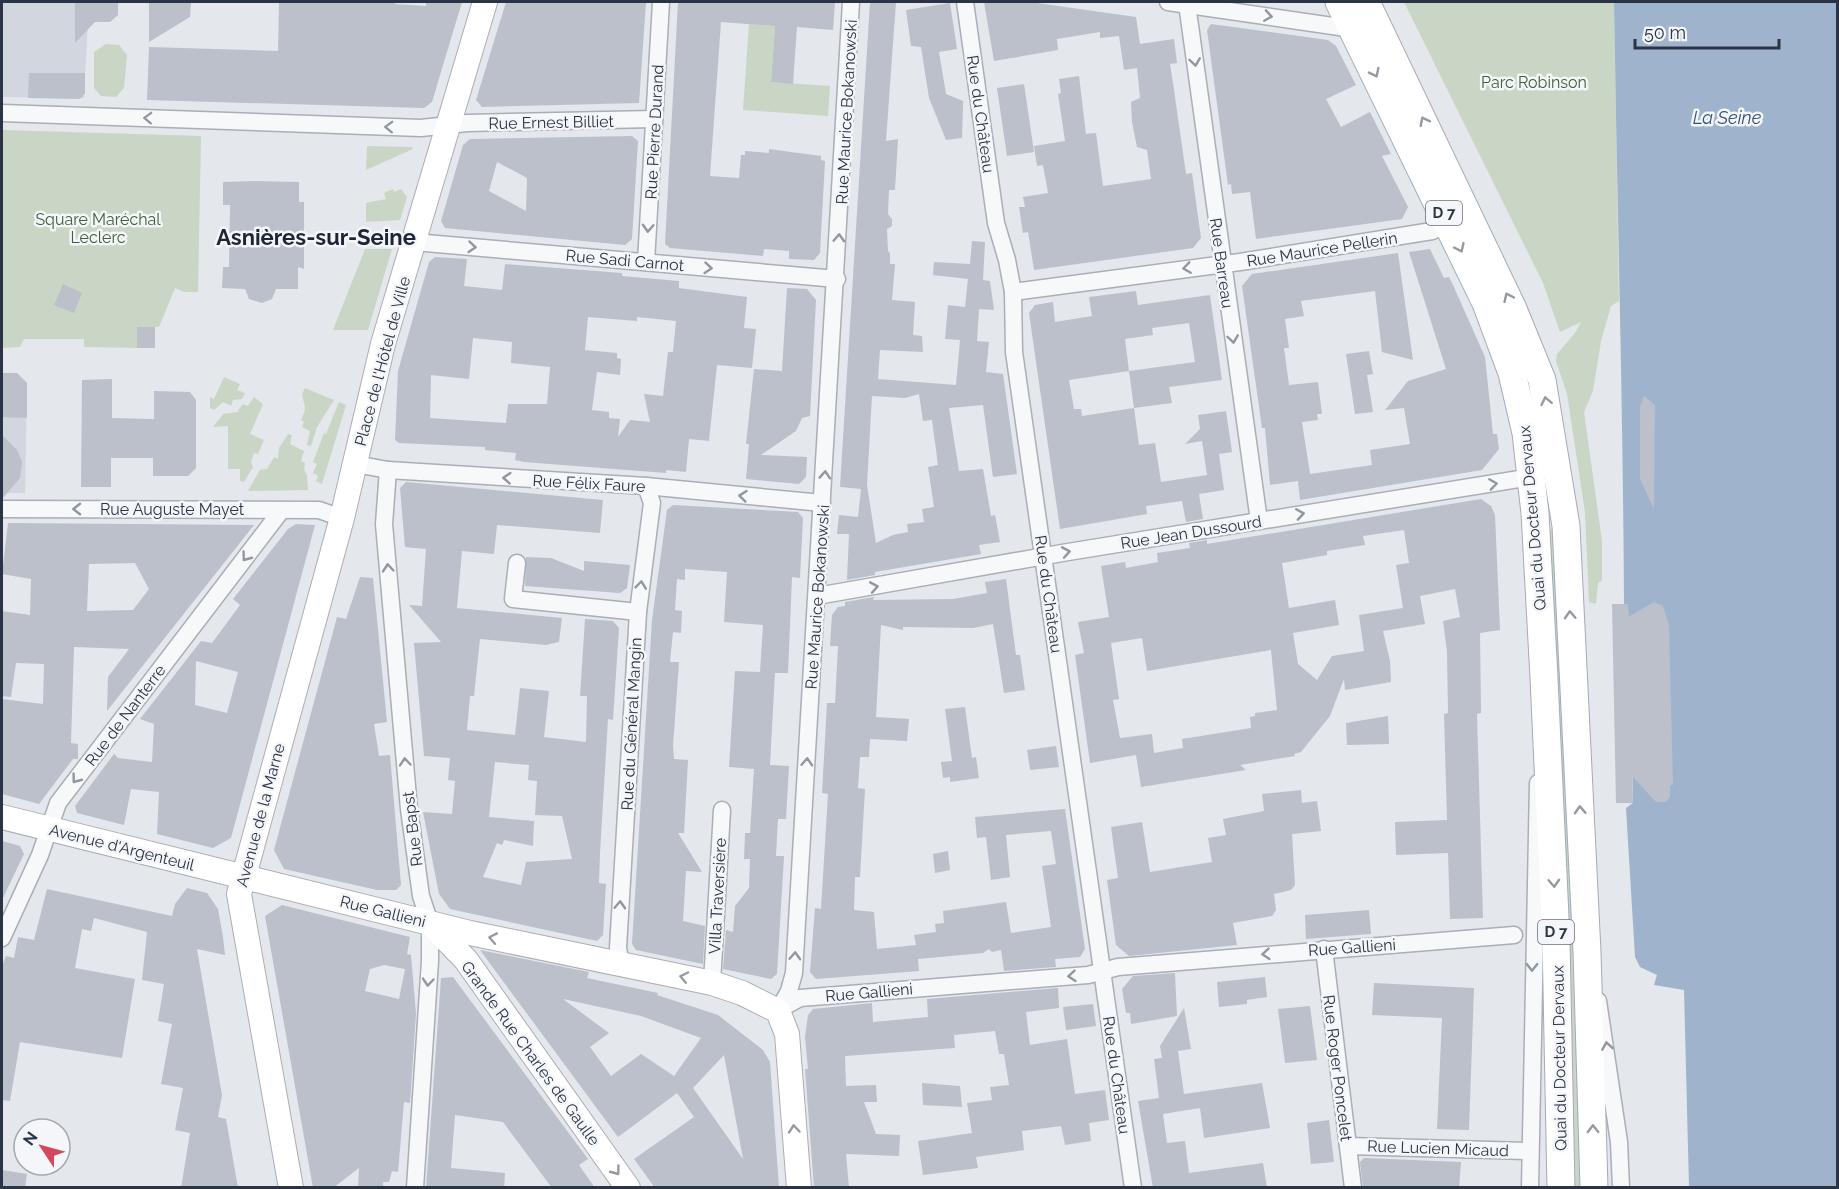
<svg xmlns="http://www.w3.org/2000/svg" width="1839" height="1189" viewBox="0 0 1839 1189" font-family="Raleway,sans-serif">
<rect width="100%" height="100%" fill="#e4e7ec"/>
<g fill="#d2d6de">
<path d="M2,2H89L84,98L2,97Z"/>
<path d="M2,373H17L27,383L25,493H2Z"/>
</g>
<g fill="#c9d6c5">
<path d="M1404,2H1614L1619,301L1611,306L1601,341L1593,391L1584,412L1602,541V581L1598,583L1596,604L1589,602L1585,512L1567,394L1556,361L1557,354L1575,333L1581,322L1560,332L1543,283Z"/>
<path d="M749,24L775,26L771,82L830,86L828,116L743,110Z"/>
<path d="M106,44L119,45L127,55L124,88L116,97L101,96L94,88V52Z"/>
<path d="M2,130L201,136L198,292H184L175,288L159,327H137V348L84,347V339H24L20,347L2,348Z"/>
<path d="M367,146L412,147L413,149L366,170Z"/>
<path d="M393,189L394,192L401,189L407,197L400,220L366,222V203L386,199L384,193Z"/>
<path d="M365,249H392L368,330H333Z"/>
<path d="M224,377L240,384L237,390L245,393L242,399L233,400L231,406L223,402L214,410L210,408V397L214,399Z"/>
<path d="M305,388L334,400L317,427L311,446L307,445L310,431L302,427L304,422L301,420C308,405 304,407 302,394Z"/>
<path d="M254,397L263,404L250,434L264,440L258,454L254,453L251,462L253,467L244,482L240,481V469H228V426L213,427L223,414L237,412L243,404L248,406Z"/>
<path d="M339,402L346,405L322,484L316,481L318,476L313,473L317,464L313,462L324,433L326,434Z"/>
<path d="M288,434L292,435L290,444L304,451L301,461L305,463L304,470L307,475L308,490L248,491L260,470L267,469L274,457L278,459L279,448Z"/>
<path d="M1556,529L1563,619L1583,1187H1572L1545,530Z"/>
</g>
<path fill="#9fb4cc" d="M1614,2H1837V1187H1689L1684,990L1654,985L1657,975L1640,967L1635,957L1626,808L1633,803L1628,604H1624C1623,403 1617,202 1614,2Z"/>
<g fill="#bbc0ca" fill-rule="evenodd">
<path d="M75,2H118V15L110,22H95L75,43Z"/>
<path d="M149,2H191L190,17L149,42Z"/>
<path d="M279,2H395V4L426,6V2H462L432,102L424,108L147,100L149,47L278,51Z"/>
<path d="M506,2H646L639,103L482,107L476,100Z"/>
<path d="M678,2H835L833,30L797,27L793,84L771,82L775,26L721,22L710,176L739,178L741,155H745V151L769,153V149L821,156V160L825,161L820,253L814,260L789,259V251L764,249L763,256L670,248L665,244Z"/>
<path d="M870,2H896L886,141L898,139L895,190H889L888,214L892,219V226L887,229L888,251L890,253V264H895L892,300L915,302L913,335L922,336L923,352L880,350L878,379L956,385L960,340L945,339L948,305L965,307L968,279L933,275L934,262L970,264L972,241L985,242L983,280L990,281L994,310L979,309L977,341L989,342L986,372L1003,374L1017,474L993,477L983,405L949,408L959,471L983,469L991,516L995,515L1000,542L979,545L981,554L875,572V575L847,580L849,534H837L839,515L858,517L861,489L840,487ZM919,394L923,421L932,420L938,465L928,467L934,507L922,509L924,522L907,524L908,532L893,535L876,543L867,485L872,396L905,398Z"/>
<path d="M984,2H1030L1136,17L1140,44L1174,39L1177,63L1170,64L1174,90L1186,174L1192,173L1201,238L1193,248L1034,270L1028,232L1023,233L1019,207H1025L1023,197L1048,193L1043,165L1037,166L1034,146L1065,141L1058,94L1061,93L1059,79L1079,76L1086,134L1096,133L1103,186L1151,179L1147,150L1137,147L1132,122L1131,102L1140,98L1137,68L1124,70L1119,36L1100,38V32L1057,39L1058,50L994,61Z"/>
<path d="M950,3L957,49L939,52L946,94L963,101V106L962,138L946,140L929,98L921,47L911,46L906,10Z"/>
<path d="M1211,24L1328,40L1336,46L1356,85L1326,99L1341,127L1370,112L1391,154L1382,156L1408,207L1402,219L1256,239L1250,192L1232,194L1231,184L1228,185L1207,30Z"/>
<path d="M29,73H85V93L80,99L28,98Z"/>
<path d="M1024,84L1034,152L1007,156L997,88Z"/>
<path d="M632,136L638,141L632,239L625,245L445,228L441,221L463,145L470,139ZM497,162L527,178L526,211L489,191Z"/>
<path d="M254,181L299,182V202H304V269L298,267V289H276L272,299L262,303L249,299L245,289L222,288L223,267H229L230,205H223V182Z"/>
<path d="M1430,249L1444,278L1449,277L1453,285L1485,357L1493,434H1497L1499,449L1482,470L1300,500L1298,481L1270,485L1265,428H1262L1242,286L1252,274L1398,253L1413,360L1382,352L1375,291L1301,301L1304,316L1285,319L1289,348H1284L1289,385L1318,382L1322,414H1317L1318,420L1302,422L1310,474L1372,465L1370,450L1410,444L1404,408L1385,410L1408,381L1446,369L1409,252Z"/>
<path d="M435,257L467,259L464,286L502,290L505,264L622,273V276L679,281V288L747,297L744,328L756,329L752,368L717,365L709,441L689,439L686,472L666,470V473L524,462L515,460L516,453L485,450V447L399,443L395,440L398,371L429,262ZM588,317L637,321V317L676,321L673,352H668L663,396L644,394L650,422L630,420L618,437L620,419L609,418V412L592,410L597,372L620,375L621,359L617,358V353L585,350ZM473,338L512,342L511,363L550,367L547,404H508L506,423L430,418L431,375L469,379Z"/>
<path d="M63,284L82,293L74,313L54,305Z"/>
<path d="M787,288L807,289L816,300L810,416L802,418L796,431L761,455L807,457L806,477L799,484L746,479L749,444H746L754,369L782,371Z"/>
<path d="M1136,291L1138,305L1210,295L1222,380L1169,387L1172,403L1134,408L1139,445L1155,443L1161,482L1207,475L1202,441L1185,444L1200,429L1198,415L1226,411L1232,452L1219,454L1224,490L1199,494L1203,519L1186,522L1182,501L1146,506L1147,514L1060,529L1029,313L1035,305L1053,302L1055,322L1092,316L1089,297ZM1189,323L1195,362L1129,371L1125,339L1153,335L1152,328ZM1129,371L1134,408L1082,416L1081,409H1074L1069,380Z"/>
<rect x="137" y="327" width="18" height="21"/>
<path d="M1369,351L1373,374L1367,375L1373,412L1355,414L1346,354Z"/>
<path d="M2,373H17L27,383V418L2,417Z"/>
<path d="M112,379V418L154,419V391L190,392L196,400V468L188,476H153V458H111V487H81L82,380Z"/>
<path d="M1644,396L1655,405L1654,509L1640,479V407Z"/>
<path d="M2,435L17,450L22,462L20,478L2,499Z"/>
<path d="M406,482L603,500L600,533L497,525L494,554L462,551L457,608L562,618L559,642L546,645L480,639L474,696H470L467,730L515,735L520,688L549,691L544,737L586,742L587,696H580L585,619L613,621L619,628L613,720L608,719L600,853L599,883L606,884L603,935L597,941L450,909L439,894L423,812L452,814L455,781L448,780L450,758L424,756L414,643L441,642L409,605L422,606L426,549L405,547L400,488ZM495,762L529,765L528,780L537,781L535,815L562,816L572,859L526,862L521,885L483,877L497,843L502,845L504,840L533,846L534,821L489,817Z"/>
<path d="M1481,499L1491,506L1495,515L1500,630L1480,633L1481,713L1477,714L1483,918L1450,919L1448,853L1396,855L1395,822L1447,820L1444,714L1448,713L1447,652L1443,621L1460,617L1455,589L1420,596L1425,624L1383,631L1390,661L1391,682L1345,690L1344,679L1330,716L1301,752L1294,754L1295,756L1240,765L1246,770L1141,787L1136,755L1090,763L1075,655L1084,653L1078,622L1109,617L1101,566L1125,562L1126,568L1158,562L1157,553L1190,548L1189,543L1207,540V544ZM1404,530L1409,563L1396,565L1403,608L1359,615L1364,651L1332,656L1317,680L1298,664L1293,633L1339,625L1335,600L1289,608L1282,563L1327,555V551L1365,545L1363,536ZM1142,638L1147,671L1271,650L1277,710L1255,713V716L1250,717L1251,728L1182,739L1183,748L1154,753L1152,734L1120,738L1113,700L1119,699L1111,643Z"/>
<path d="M673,505L798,512L803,518L800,578L792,577L788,673H775L770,765L789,766L786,819H778L776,856H784L777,974L771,979L723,969L726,930L733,932L735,906L749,888L750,859H744L745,833H750L754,769L729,767L735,671L760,672L763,625L724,622L727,572L685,569V580L677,579L675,610L682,611L681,633L673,632L670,662H679L673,746L674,759L688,760L684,833H678L702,872L686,871L683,921L705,926L703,964L636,950L632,944L652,620L667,510Z"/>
<path d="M8,523L254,525L107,711L108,677L129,649L74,647L71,743L78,744V759H73L39,804L2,794V699L43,704L44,664L16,663L11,697L2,696V611L30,615L31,579L2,574ZM135,563L149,589L133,610L87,611L89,564Z"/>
<path d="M296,524L315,525L231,838L213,848L157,834L159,792L131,789L124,825L77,813L75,806L114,754L118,758L152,762L154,724L140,719L201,641L212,643L240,605L233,599L288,529ZM196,661L238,672L227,713L195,705Z"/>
<path d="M526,557L551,558L584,571V561L630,565L627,588L620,593L525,586Z"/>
<path d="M360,577L373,578L387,722L374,724L379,756L390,755L401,885L396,890H377L284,869L274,850L337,617L346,619Z"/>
<path d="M1006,579L1016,655H1020L1025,690L1004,693L993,624L973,628L903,627V630L881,625L876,717L909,719L907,741L870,739L869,757H860L858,788L865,789L860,877H855L854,910L874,912L877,949L916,945L914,935L936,932L935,924L944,923L943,911L1006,902L1011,933L1051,927L1042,866L1056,864L1051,831L1006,835L1010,877L991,880L986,837L977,838L975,817L1065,809L1085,949L1080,957L1055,959L1056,967L1004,971L1001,950L992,952L989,949L983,953L918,959L919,971L816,979L810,972L815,908L821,909L828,794L822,793L827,703H835L838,646H830L832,615L838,607L845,606V602L874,597L873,600L953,599L987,593L985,582Z"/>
<path d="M1654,602L1663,606L1669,625L1673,785H1670V797L1666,802H1656L1632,776L1633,803H1616L1612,604H1628V617Z"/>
<path d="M965,707L972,758L976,757L979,778L950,782V777L943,778L941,762L952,761L945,709Z"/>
<path d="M1388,716L1389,744L1347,745L1346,723Z"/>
<path d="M1056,746L1059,767L1030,770L1027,750Z"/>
<path d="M1301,790L1302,803L1317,801L1321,831L1292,834L1295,885L1291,890L1274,894L1276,910L1272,916L1233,923L1237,945L1129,956L1116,945L1107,880L1118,878L1111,827L1142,822L1150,872L1212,862L1208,838L1226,835L1223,819L1264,811L1262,794Z"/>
<path d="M2,841L20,846L24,854L2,900Z"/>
<path d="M948,851L950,870L935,873L933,854Z"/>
<path d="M187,888L207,893L218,909L223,937L225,955L197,949L222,1095L218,1117L226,1119L238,1188H181L190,1133L175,1130L183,1088L161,1084L172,1024L158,1021L164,984L142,980L147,932L94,918L91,931L82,929L75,968L135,979L122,1058L20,1042L10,1101L2,1100V966L6,956L14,958L18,937L34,940L47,889L172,916L175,904Z"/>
<path d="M282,905L410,937L407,954L411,955L416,1014L410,1103L404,1102L398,1172L392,1171L389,1182H383V1188H358L359,1168L333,1188H313L265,916ZM384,965L405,969L399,999L365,991L370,969Z"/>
<path d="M1369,910L1371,934L1306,939L1305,915Z"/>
<path d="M480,950L589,972L587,978L658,993L657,995L718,1015L763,1050L770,1062L779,1188H655L634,1159L694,1117L677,1093L618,1137ZM563,999L641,1016L701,1038L674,1076L641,1054L611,1076L590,1047L609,1033ZM724,1055L743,1159L693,1088Z"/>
<path d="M1175,973L1177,1016L1131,1024L1130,1013H1126L1122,989L1133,976Z"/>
<path d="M453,977L588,1159L579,1165L595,1188H552L503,1122L455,1115L451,1168L505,1173L504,1188H426L441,978Z"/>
<path d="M1265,977L1267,997L1247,1000V1004L1219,1007L1217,982Z"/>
<path d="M1374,983L1474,988L1469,1130L1437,1129L1442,1018L1372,1015Z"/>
<path d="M1058,988L1059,1008L1026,1012L1030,1045L1067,1039L1075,1094L1105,1090L1109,1120L1089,1123L1091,1141L1065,1145L1061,1126L1022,1131L1024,1150L976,1157L978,1168L923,1175L918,1141L972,1133L967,1103L992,1100L990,1087L1009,1085L1004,1054H999L995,1031L954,1035L955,1048L845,1056L846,1086L876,1085L877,1102H864L876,1134L900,1135L899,1156L846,1154L849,1188H814L805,1069H808L805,1037L808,1015L813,1009L872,1003L873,1022L928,1017L927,999Z"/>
<path d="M1093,1004L1096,1026L1066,1030L1063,1007Z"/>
<path d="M1310,1006L1317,1060L1285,1063L1278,1009Z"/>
<path d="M1184,1008L1191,1049L1178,1051L1184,1094L1262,1083L1270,1128L1204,1138L1200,1108L1163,1114L1167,1143L1185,1141L1189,1173L1263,1163L1267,1188H1153L1138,1101L1159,1098L1154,1059L1162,1058L1160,1046Z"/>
<path d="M922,1083L960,1086L962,1107L923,1105Z"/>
<path d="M1329,1120L1334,1162L1311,1164L1307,1123Z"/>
<path d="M1364,1158L1461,1162L1459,1188H1363L1360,1162Z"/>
<path d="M2,1170L27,1174L25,1188H2Z"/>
</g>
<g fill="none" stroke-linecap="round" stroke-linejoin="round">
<defs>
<g id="minor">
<path d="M965,2L996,223L1007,260L1013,292L1014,352L1133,1188"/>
<path d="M1168,2L1353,29"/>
<path d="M1187,4L1259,521"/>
<path d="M2,113L421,128L467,123L654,119"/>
<path d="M414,242L837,279"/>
<path d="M646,262L661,2"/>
<path d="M1013,292L1240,262L1432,231L1440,227L1446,217"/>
<path d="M355,464L388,470L646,486L822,503"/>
<path d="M388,470L384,524L409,809L421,896L430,923V961L415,1188"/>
<path d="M2,509L319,510L342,518"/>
<path d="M517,563L513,599L638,612"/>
<path d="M817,596L1062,553L1537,476"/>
<path d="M2,938L40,855L58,803L281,511"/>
<path d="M1324,949L1353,1188"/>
<path d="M621,963L618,948L638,612L652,503L646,486"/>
<path d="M712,983L722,810"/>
<path d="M1598,1001L1619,1142L1621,1188"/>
<path d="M780,1009L800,998L1088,975L1118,967L1514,935"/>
<path d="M778,1011L789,991L794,973L851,2"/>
<path d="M1348,1146L1529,1151"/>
<path d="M1530,1188L1538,783"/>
</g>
<g id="secondary">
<path d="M2,817L470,933L712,983L742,993L778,1011L787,1034L799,1188"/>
<path d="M430,923L466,960L628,1188"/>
<path d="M291,1188L239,894L342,518L383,344L485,2"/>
</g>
<g id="primary">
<path d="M1339,2L1486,303L1512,373L1526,433L1535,513L1544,678L1556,939L1561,1188"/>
<path d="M1366,2L1513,309L1542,380L1566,526L1587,952L1594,1188"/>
</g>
</defs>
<use href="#minor" stroke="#a9aeb7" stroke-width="19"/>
<use href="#secondary" stroke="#a9aeb7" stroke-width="26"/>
<use href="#primary" stroke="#a3abb8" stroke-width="29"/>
<use href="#minor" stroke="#f7f8fa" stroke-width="16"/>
<use href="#secondary" stroke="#fff" stroke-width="24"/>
<use href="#primary" stroke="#fff" stroke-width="27"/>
</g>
<defs><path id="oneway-chevron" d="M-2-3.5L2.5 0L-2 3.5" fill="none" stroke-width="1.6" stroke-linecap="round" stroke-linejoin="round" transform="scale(1.5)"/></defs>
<g stroke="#9196a0">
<use href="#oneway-chevron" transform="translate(1268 16) rotate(9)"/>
<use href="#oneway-chevron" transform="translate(1195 62) rotate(82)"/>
<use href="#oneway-chevron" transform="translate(148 118) rotate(-178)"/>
<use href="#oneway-chevron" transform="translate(389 127) rotate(-178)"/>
<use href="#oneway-chevron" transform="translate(648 228) rotate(93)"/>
<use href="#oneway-chevron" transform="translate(839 238) rotate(-87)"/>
<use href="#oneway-chevron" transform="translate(472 247) rotate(5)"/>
<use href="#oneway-chevron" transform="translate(708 268) rotate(5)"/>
<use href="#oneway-chevron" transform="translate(1187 268) rotate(172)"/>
<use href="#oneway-chevron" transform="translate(1233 339) rotate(82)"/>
<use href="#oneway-chevron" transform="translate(825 475) rotate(-86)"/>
<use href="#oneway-chevron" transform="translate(507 478) rotate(-176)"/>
<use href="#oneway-chevron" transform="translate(1493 484) rotate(-8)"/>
<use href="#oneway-chevron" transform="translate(743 496) rotate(-174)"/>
<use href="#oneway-chevron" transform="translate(77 509) rotate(-180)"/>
<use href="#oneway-chevron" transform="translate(1300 514) rotate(-9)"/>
<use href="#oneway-chevron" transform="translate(1066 552) rotate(-10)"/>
<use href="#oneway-chevron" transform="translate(246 557) rotate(127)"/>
<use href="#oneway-chevron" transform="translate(388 568) rotate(-95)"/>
<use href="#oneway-chevron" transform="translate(641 585) rotate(-83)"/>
<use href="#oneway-chevron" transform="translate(874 587) rotate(-10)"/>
<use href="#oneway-chevron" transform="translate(405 762) rotate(-95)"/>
<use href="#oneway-chevron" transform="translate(807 762) rotate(-87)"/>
<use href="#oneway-chevron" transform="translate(76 779) rotate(127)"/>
<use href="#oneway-chevron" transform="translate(620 905) rotate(-87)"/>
<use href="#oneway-chevron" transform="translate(1266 954) rotate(175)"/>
<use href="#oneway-chevron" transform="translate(795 956) rotate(-87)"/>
<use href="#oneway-chevron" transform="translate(1532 967) rotate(91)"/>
<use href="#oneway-chevron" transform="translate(1072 976) rotate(175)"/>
<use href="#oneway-chevron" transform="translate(428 982) rotate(95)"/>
<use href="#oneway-chevron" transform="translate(1607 1046) rotate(-99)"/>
</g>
<g stroke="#959aa2">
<use href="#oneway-chevron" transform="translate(1375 73) rotate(64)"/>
<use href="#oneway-chevron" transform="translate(1424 121) rotate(-117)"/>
<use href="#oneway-chevron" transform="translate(1460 248) rotate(65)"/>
<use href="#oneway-chevron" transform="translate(1508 297) rotate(-115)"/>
<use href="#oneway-chevron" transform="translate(1546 401) rotate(-102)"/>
<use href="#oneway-chevron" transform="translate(1570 615) rotate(-93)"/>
<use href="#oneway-chevron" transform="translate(1580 810) rotate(-93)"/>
<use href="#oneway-chevron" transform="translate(1554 883) rotate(87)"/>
<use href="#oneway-chevron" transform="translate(493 938) rotate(-169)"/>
<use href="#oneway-chevron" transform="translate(684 977) rotate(-168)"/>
<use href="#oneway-chevron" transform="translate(794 1129) rotate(-95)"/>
<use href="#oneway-chevron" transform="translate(1593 1129) rotate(-91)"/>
<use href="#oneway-chevron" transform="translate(616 1171) rotate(53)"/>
</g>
<g text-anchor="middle" stroke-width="5" stroke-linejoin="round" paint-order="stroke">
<g fill="#f4f6f9" stroke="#676e7b" stroke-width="1.5">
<rect x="1426" y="201" width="36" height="24" rx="4.5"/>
<rect x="1538" y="920" width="36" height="24" rx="4.5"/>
</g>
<g font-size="15" font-weight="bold" fill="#2b3445">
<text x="1444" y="218">D 7</text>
<text x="1556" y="937">D 7</text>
</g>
<g font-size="16" fill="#3f6138" stroke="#f4f6f9">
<text x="1534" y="88">Parc Robinson</text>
<text x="98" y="225">Square Maréchal<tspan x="98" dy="18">Leclerc</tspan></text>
</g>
<g font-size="16" fill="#2b3445" stroke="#f4f6f9">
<text transform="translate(846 112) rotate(-87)" y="6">Rue Maurice Bokanowski</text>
<text transform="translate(981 114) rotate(82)" y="6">Rue du Château</text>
<text transform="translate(551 122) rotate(-1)" y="6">Rue Ernest Billiet</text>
<text transform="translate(654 132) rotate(-87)" y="6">Rue Pierre Durand</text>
<text transform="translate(1322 249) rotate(-9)" y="6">Rue Maurice Pellerin</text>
<text transform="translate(625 260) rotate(5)" y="6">Rue Sadi Carnot</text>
<text transform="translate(1222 263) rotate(82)" y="6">Rue Barreau</text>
<text transform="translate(382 361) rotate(-75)" y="6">Place de l'Hôtel de Ville</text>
<text transform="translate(589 483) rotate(3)" y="6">Rue Félix Faure</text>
<text x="172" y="515">Rue Auguste Mayet</text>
<text transform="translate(1532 518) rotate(-95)" y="6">Quai du Docteur Dervaux</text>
<text transform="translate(1191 532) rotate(-9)" y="6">Rue Jean Dussourd</text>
<text transform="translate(1049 594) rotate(82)" y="6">Rue du Château</text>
<text transform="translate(817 597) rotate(-86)" y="6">Rue Maurice Bokanowski</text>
<text transform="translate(125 715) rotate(-53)" y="6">Rue de Nanterre</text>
<text transform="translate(631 724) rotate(-87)" y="6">Rue du Général Mangin</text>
<text transform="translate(260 815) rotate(-75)" y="6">Avenue de la Marne</text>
<text transform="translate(412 829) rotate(-97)" y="6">Rue Bapst</text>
<text transform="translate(122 847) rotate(14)" y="6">Avenue d'Argenteuil</text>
<text transform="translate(717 896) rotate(-87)" y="6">Villa Traversière</text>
<text transform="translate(383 911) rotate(14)" y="6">Rue Gallieni</text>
<text transform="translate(1352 947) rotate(-4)" y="6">Rue Gallieni</text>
<text transform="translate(869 992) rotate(-5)" y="6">Rue Gallieni</text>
<text transform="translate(531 1053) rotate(54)" y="6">Grande Rue Charles de Gaulle</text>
<text transform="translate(1559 1058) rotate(-91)" y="6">Quai du Docteur Dervaux</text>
<text transform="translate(1338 1068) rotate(83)" y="6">Rue Roger Poncelet</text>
<text transform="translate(1117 1075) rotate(82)" y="6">Rue du Château</text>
<text transform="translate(1438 1148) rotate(2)" y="6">Rue Lucien Micaud</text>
</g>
<g font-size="18" font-style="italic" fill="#34527a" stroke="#f4f6f9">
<text x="1727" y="124">La Seine</text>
</g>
<g font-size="22" font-weight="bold" fill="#1d2536" stroke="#f4f6f9">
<text x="316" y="245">Asnières-sur-Seine</text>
</g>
</g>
<rect width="1839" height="1189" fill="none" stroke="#2b3445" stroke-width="6"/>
<g transform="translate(42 1147) rotate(306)"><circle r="28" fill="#f4f6f9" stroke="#a4a8b1" stroke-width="1.5"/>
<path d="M0-4.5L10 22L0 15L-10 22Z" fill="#d1495b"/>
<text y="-9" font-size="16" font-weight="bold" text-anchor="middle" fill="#2b3445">N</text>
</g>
<path d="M1635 39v9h144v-9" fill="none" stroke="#2b3445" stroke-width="3"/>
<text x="1644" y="39" font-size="18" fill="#2b3445" stroke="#f4f6f9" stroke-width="4.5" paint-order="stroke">50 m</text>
</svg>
